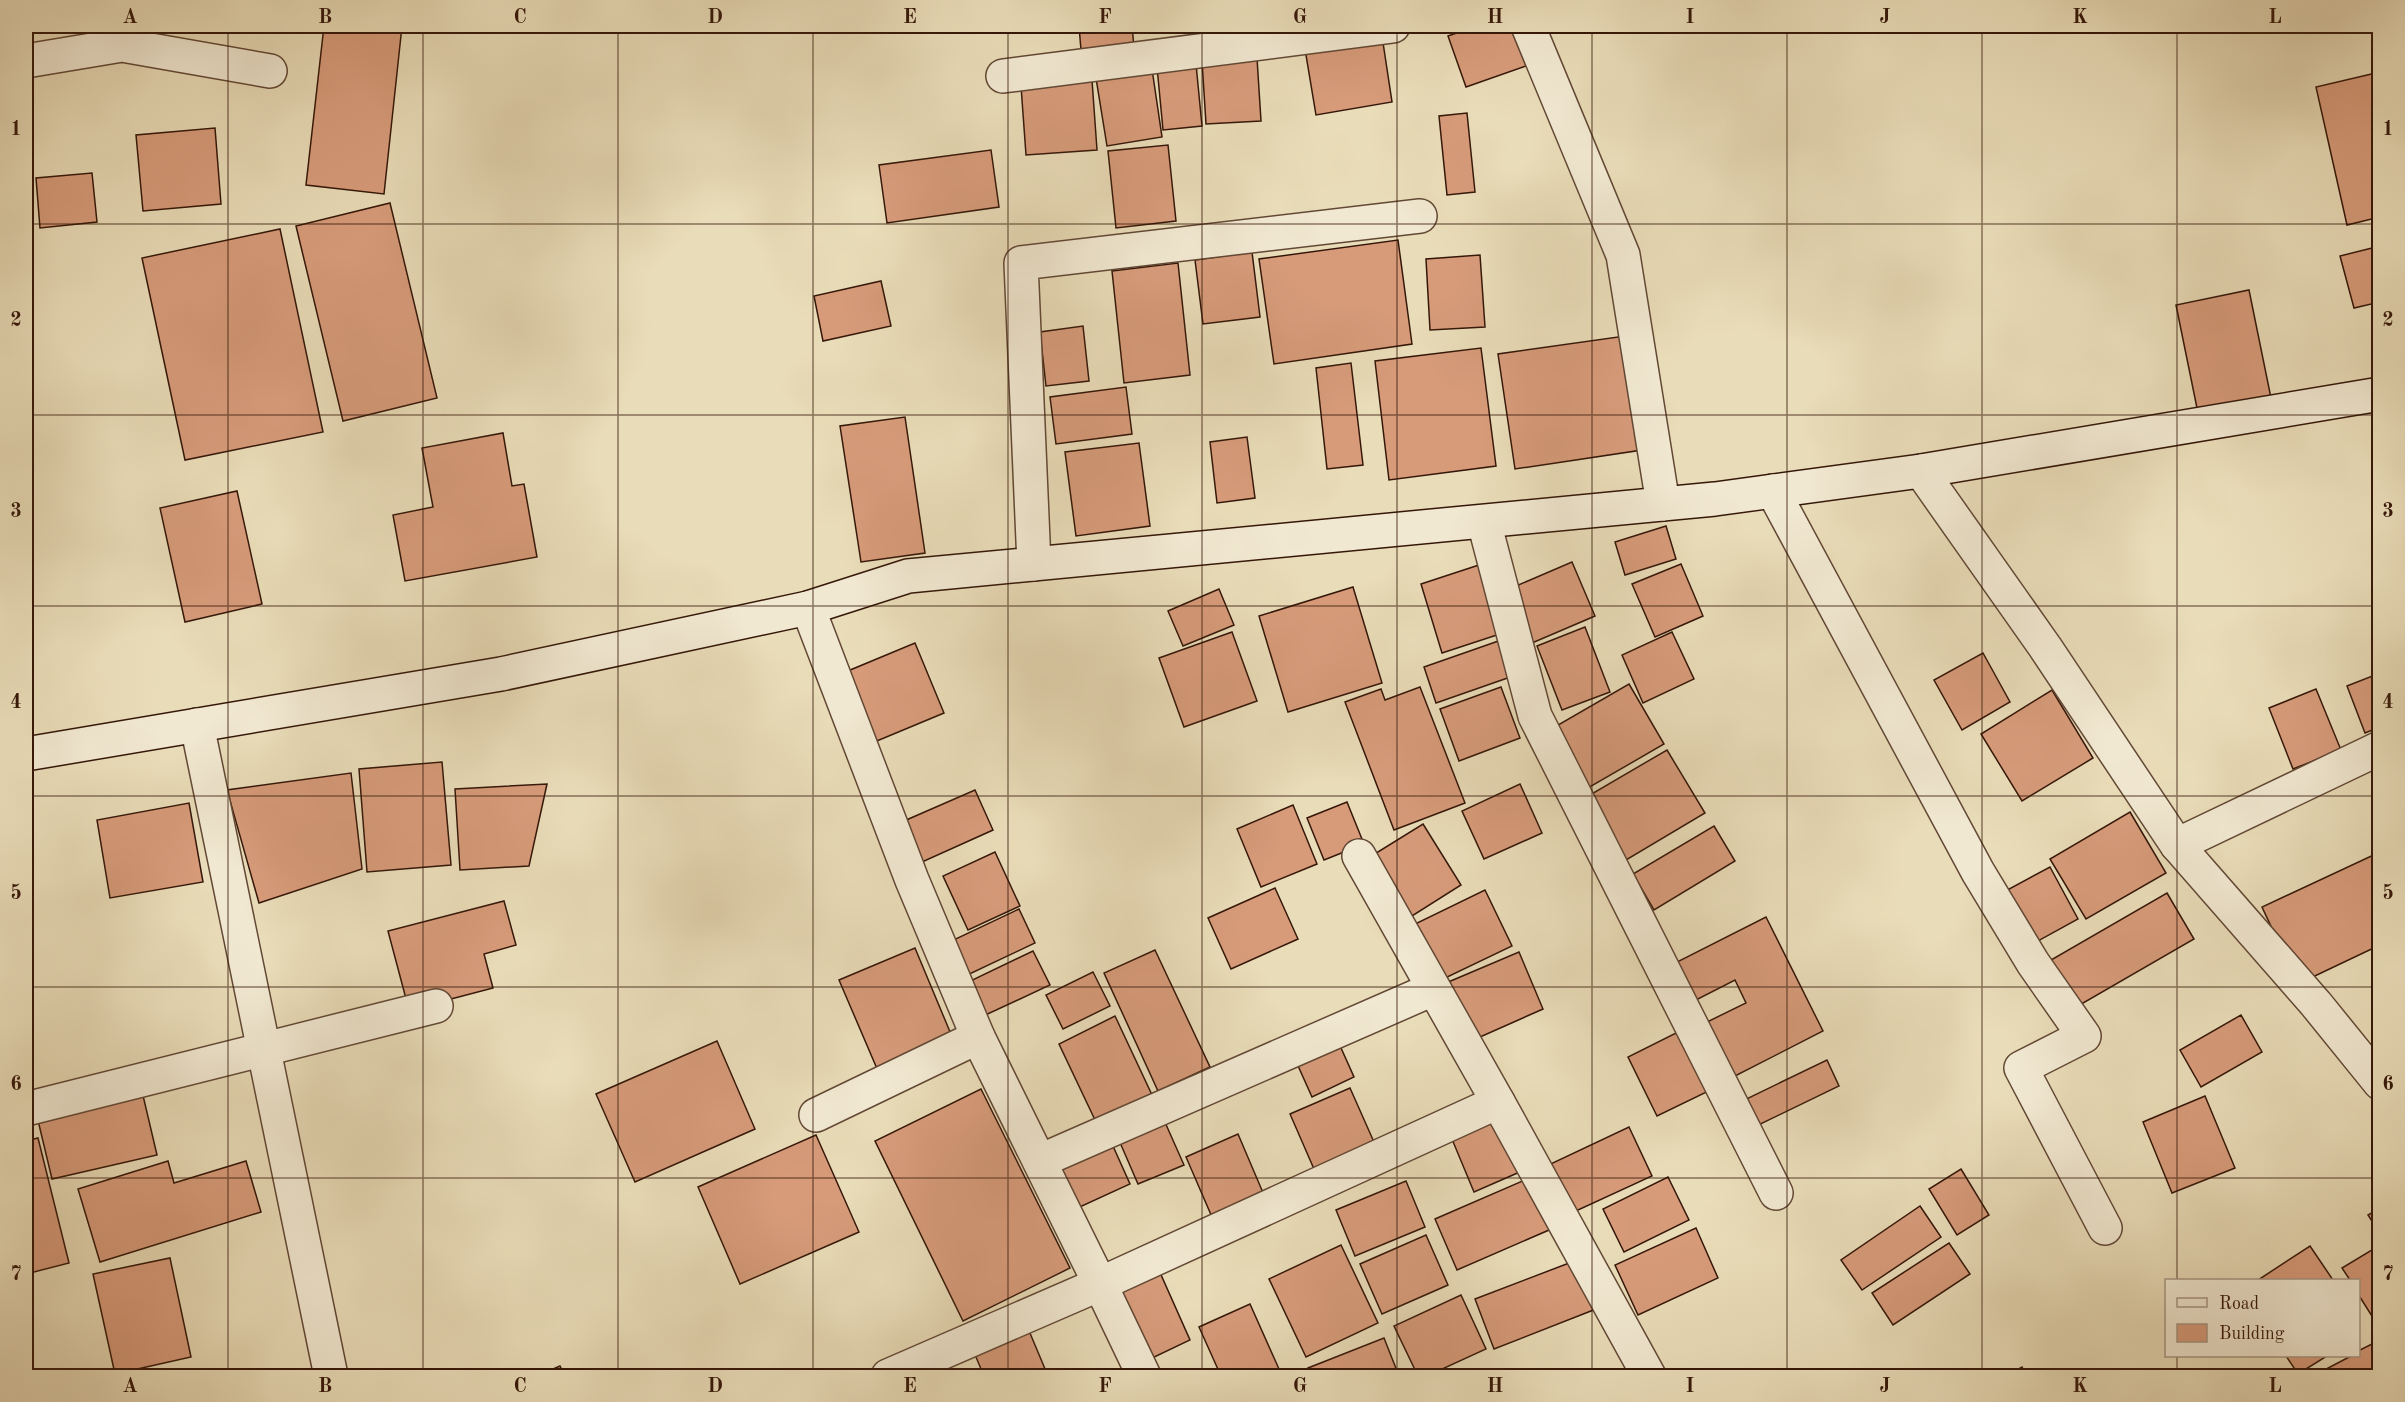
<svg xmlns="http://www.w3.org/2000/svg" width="2405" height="1402" viewBox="0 0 2405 1402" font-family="'Old Standard TT',serif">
<rect width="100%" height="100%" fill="#e9dcb8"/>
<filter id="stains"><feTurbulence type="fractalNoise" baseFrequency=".00333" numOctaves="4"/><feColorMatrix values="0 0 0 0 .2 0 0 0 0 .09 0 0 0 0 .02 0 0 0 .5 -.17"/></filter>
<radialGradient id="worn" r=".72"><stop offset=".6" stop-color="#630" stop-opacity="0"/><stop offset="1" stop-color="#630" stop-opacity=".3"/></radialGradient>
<g fill="#d79b7a" stroke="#351709" stroke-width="1.5">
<path d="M324,26H402L384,194L306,185Z"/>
<path d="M1079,26H1132L1135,57L1082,62Z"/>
<path d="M1477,26H1512L1526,66L1466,87L1448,36Z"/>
<path d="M1382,36L1392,102L1316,115L1305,49Z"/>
<path d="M1257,58L1261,121L1206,124L1202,61Z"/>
<path d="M1196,64L1202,126L1163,130L1157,67Z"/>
<path d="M1152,69L1162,137L1107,146L1096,78Z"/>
<path d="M2380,72V217L2347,225L2316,87Z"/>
<path d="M1092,80L1097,150L1026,155L1021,86Z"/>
<path d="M1467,113L1475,192L1447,195L1439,116Z"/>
<path d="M215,128L221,204L143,211L136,135Z"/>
<path d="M1168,145L1176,221L1116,228L1108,151Z"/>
<path d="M991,150L999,207L887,223L879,165Z"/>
<path d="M92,173L97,222L40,228L36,178Z"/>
<path d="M390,203L437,398L343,421L296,226Z"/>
<path d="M280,229L323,432L185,460L142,258Z"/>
<path d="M1398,240L1412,344L1274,364L1259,259Z"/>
<path d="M2380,246V302L2354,308L2340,256Z"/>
<path d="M1252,252L1260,317L1203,324L1195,260Z"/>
<path d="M1480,255L1485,327L1430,330L1426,259Z"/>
<path d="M1178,263L1190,375L1124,383L1112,271Z"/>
<path d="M881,281L891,326L823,341L814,296Z"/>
<path d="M2249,290L2271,398L2198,413L2176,305Z"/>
<path d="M1083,326L1089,381L1046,386L1040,332Z"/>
<path d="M1625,336L1642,450L1515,469L1498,354Z"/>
<path d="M1481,348L1496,466L1389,480L1375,361Z"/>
<path d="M1351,363L1363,465L1327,469L1316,368Z"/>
<path d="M1126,387L1132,434L1056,444L1050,397Z"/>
<path d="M905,417L925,553L861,562L840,426Z"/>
<path d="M503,433L512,486L524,484L537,557L405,581L393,515L433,507L422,448Z"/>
<path d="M1247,437L1255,498L1217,503L1210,442Z"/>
<path d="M1139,443L1150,526L1076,536L1065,452Z"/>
<path d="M237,491L262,604L185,622L160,508Z"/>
<path d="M1666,526L1676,559L1625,575L1615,542Z"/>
<path d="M1572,562L1595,616L1532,643L1509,589Z"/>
<path d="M1485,563L1506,632L1442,653L1421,584Z"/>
<path d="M1681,564L1703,616L1655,637L1632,584Z"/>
<path d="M1353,587L1382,683L1288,712L1259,616Z"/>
<path d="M1219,589L1234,625L1183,646L1168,611Z"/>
<path d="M1585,627L1610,692L1562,710L1537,646Z"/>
<path d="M1232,632L1257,701L1184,727L1159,658Z"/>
<path d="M1672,632L1694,679L1643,703L1622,655Z"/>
<path d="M1507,638L1519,674L1436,703L1424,667Z"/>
<path d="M915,643L944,713L872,743L843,673Z"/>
<path d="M1983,653L2010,702L1962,730L1934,680Z"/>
<path d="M2380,673V727L2365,733L2347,686Z"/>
<path d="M1629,684L1664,744L1581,792L1546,732Z"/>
<path d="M1420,687L1465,803L1394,830L1345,702L1381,689L1385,700Z"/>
<path d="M1501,687L1520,738L1459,761L1440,709Z"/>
<path d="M2316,689L2341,750L2293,769L2269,708Z"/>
<path d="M2052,690L2093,758L2022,801L1981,734Z"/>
<path d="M1667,750L1705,813L1621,863L1583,799Z"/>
<path d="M442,762L451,865L367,872L359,769Z"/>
<path d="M351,773L362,869L259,903L227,790Z"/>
<path d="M547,784L529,866L460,870L455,789Z"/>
<path d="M1520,784L1542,833L1484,859L1462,811Z"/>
<path d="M975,790L993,830L922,862L904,821Z"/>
<path d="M1347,802L1364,844L1324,860L1307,818Z"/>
<path d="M189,803L203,882L110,898L97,820Z"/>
<path d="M1293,805L1317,864L1261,887L1237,829Z"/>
<path d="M2130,812L2166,873L2086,919L2050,859Z"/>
<path d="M1423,824L1461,885L1412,916L1373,855Z"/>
<path d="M1714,826L1735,861L1654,910L1633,874Z"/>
<path d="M995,852L1020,906L968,930L943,876Z"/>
<path d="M2380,852V945L2298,984L2262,907Z"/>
<path d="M2050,867L2078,919L2027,947L1998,895Z"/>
<path d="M1275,888L1298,939L1231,969L1208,918Z"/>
<path d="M1485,890L1512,946L1441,980L1415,924Z"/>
<path d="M2167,893L2194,939L2078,1006L2051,960Z"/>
<path d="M504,901L516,945L484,954L493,988L409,1010L388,931Z"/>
<path d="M1019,909L1035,943L961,978L945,944Z"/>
<path d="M1766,917L1823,1031L1735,1076L1707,1022L1746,1003L1735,980L1696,1000L1677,962Z"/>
<path d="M915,948L953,1039L878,1071L839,980Z"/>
<path d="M1155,950L1210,1067L1158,1091L1104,973Z"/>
<path d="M1033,951L1050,985L979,1018L964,984Z"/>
<path d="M1519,952L1543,1009L1471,1041L1446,983Z"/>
<path d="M1093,972L1110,1006L1063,1029L1046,995Z"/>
<path d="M2241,1015L2262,1052L2201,1087L2180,1050Z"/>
<path d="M1115,1016L1152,1095L1096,1122L1059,1044Z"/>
<path d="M1690,1026L1719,1086L1657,1116L1628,1057Z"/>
<path d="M1337,1039L1354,1077L1312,1097L1295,1059Z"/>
<path d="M717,1041L755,1129L635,1182L596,1094Z"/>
<path d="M1827,1060L1839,1086L1748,1130L1736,1104Z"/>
<path d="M141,1087L157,1155L52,1179L36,1112Z"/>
<path d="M1350,1088L1374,1142L1314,1169L1290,1114Z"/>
<path d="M981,1089L1070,1268L963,1321L875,1141Z"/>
<path d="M2205,1096L2235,1168L2172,1193L2143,1122Z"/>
<path d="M1160,1111L1184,1165L1138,1184L1115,1131Z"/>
<path d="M1497,1112L1522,1171L1474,1192L1449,1132Z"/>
<path d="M1629,1127L1652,1176L1565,1216L1542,1168Z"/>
<path d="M1238,1134L1264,1195L1212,1217L1186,1157Z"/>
<path d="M816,1135L859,1232L740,1284L698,1187Z"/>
<path d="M1108,1135L1130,1184L1071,1211L1049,1162Z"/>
<path d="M38,1138L69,1263L26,1274V1141Z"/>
<path d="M168,1161L174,1183L246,1161L261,1212L100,1262L78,1189Z"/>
<path d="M1961,1169L1989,1215L1957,1235L1929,1189Z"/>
<path d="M1534,1176L1556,1227L1457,1270L1435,1219Z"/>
<path d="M1668,1177L1689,1220L1624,1252L1603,1209Z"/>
<path d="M1406,1181L1425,1227L1355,1256L1336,1210Z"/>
<path d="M1920,1206L1941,1237L1862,1290L1841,1260Z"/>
<path d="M2380,1208V1234L2368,1215Z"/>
<path d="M1696,1228L1718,1278L1638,1315L1615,1265Z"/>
<path d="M1426,1235L1448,1285L1382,1314L1360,1264Z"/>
<path d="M1949,1243L1970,1274L1893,1325L1872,1293Z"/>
<path d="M1341,1245L1378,1323L1306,1357L1269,1279Z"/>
<path d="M2380,1245V1318L2375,1321L2358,1294V1280H2350L2342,1268Z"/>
<path d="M2310,1246L2333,1280H2258Z"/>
<path d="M170,1258L191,1357L115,1374L93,1274Z"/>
<path d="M1577,1260L1596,1309L1494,1349L1475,1299Z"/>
<path d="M1158,1268L1190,1340L1148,1360L1115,1288Z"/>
<path d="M1461,1295L1486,1349L1427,1376H1418L1394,1326Z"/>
<path d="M1250,1304L1279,1369L1261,1376H1221L1199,1327Z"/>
<path d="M1027,1326L1048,1376H984L973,1350Z"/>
<path d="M1384,1338L1399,1376H1312L1308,1368Z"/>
<path d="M2372,1344L2380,1358V1376H2313L2351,1356H2358V1351Z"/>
<path d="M2286,1356H2327L2298,1374Z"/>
<path d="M560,1366L565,1376H537Z"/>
<path d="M2022,1367L2027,1376H2006Z"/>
</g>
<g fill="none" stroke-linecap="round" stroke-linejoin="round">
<defs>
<g id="minor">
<path d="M1528,26L1623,255L1663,504"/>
<path d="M26,61L122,45L270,71"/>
<path d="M1003,76L1393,26"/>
<path d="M1921,471L2045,647L2177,845L2316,1004L2380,1083"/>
<path d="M1773,491L1978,872L2033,963L2084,1036L2021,1068L2105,1228"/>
<path d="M1484,522L1535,716L1776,1193"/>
<path d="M1034,564L1021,263L1420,216"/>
<path d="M808,608L912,880L978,1037L1100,1284L1144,1376"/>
<path d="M197,725L331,1376"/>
<path d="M2177,845L2380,748"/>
<path d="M1359,856L1498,1102L1649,1376"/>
<path d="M26,1109L436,1006"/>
<path d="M816,1115L978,1037"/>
<path d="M1040,1161L1433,989"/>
<path d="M888,1376L1100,1284L1498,1102"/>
</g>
<path id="secondary" d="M26,754L501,674L808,608L908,576L1715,499L1921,471L2380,394"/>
</defs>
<use href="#minor" stroke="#624835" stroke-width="36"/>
<use href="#secondary" stroke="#351709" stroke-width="36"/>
<use href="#minor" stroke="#f1e8d1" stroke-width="33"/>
<use href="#secondary" stroke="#f1e8d1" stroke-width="33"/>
</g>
<path fill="none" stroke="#351709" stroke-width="1.5" stroke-opacity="0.55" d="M228,26V1376M423,26V1376M618,26V1376M813,26V1376M1008,26V1376M1202,26V1376M1397,26V1376M1592,26V1376M1787,26V1376M1982,26V1376M2177,26V1280M26,224H2380M26,415H2380M26,606H2380M26,796H2380M26,987H2380M26,1178H2380M2177,1356V1376"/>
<rect width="2405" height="1402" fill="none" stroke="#e9dcb8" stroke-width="66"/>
<rect x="2165" y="1279" width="195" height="78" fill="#f1e8d1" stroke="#a69481" stroke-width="1.5"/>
<rect x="2177" y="1298" width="30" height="9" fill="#f1e8d1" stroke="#a69481" stroke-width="1.5"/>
<text x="2219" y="1309" font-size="18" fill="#351709">Road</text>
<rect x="2177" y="1324" width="30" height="18" fill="#d79b7a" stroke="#a69481" stroke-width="1.5"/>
<text x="2219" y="1339" font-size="18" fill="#351709">Building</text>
<rect x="33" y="33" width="2339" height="1336" fill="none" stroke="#351709" stroke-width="2"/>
<g font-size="20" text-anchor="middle" font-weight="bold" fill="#351709">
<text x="130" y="23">A</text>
<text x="325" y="23">B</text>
<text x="520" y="23">C</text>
<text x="715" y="23">D</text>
<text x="910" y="23">E</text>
<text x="1105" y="23">F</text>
<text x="1300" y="23">G</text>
<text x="1495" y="23">H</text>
<text x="1690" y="23">I</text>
<text x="1885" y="23">J</text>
<text x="2080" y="23">K</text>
<text x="2275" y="23">L</text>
<text x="16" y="135">1</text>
<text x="2388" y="135">1</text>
<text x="16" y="326">2</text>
<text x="2388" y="326">2</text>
<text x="16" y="517">3</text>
<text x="2388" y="517">3</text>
<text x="16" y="708">4</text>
<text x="2388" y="708">4</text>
<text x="16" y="899">5</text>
<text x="2388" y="899">5</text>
<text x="16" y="1090">6</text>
<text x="2388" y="1090">6</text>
<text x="16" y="1280">7</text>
<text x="2388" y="1280">7</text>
<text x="130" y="1392">A</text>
<text x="325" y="1392">B</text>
<text x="520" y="1392">C</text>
<text x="715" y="1392">D</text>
<text x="910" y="1392">E</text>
<text x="1105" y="1392">F</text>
<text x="1300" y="1392">G</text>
<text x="1495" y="1392">H</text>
<text x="1690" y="1392">I</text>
<text x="1885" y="1392">J</text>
<text x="2080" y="1392">K</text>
<text x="2275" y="1392">L</text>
</g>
<rect width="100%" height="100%" filter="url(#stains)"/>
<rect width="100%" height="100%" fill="url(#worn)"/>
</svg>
